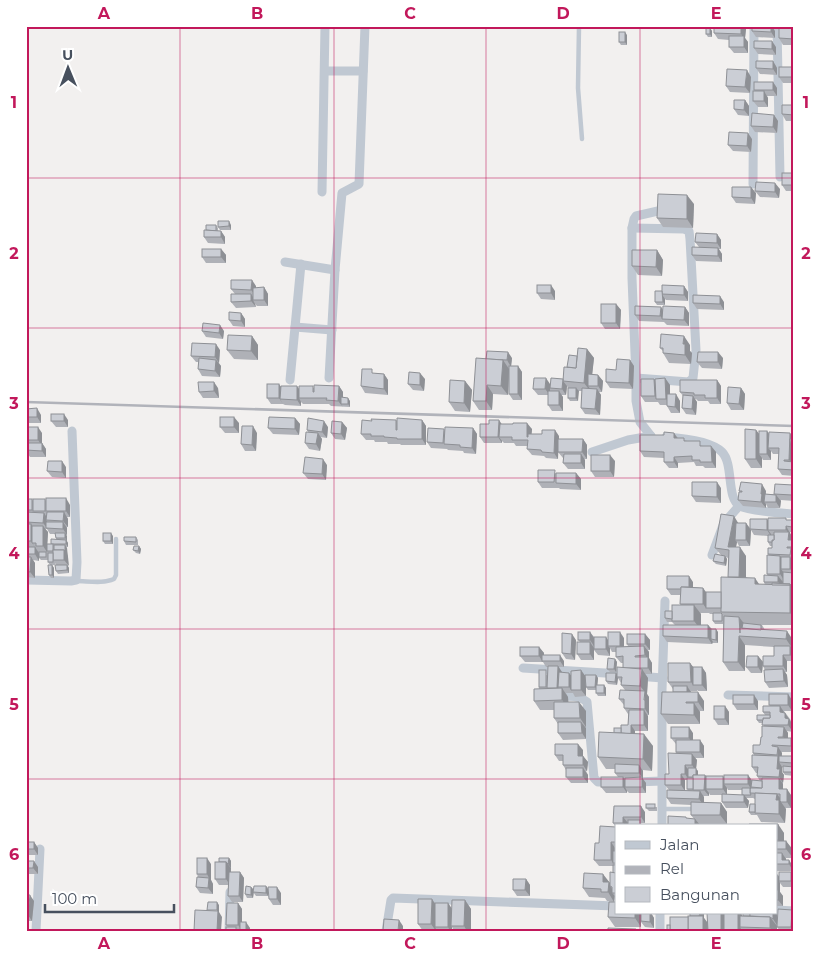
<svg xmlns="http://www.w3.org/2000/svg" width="820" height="957" viewBox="0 0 820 957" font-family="Montserrat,sans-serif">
<rect width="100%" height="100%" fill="#f2f0ef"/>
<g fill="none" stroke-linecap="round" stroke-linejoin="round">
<g stroke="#c0c8d2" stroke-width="4.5">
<path d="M579,26L578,88L582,139"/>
<path d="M76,581C88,581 103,584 114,579L116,575V539"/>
<path d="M662,809H696"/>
</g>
<g stroke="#c0c8d2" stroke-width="9">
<path d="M777,26L780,177"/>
<path d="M325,71H363"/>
<path d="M753,184L754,26"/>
<path d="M322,192L325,26"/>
<path d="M632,228L684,229L689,231L690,239L696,350L693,378L689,382L636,378"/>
<path d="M285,262L335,270L342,193L359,184L365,26"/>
<path d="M295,327L332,330"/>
<path d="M329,378L335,270"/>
<path d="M290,380L301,264"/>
<path d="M651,436L640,422L636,401V378L632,278V228L634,219L636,216L658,211"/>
<path d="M666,437C681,438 711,441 722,452C734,464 726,499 740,506C749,511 782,513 794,514"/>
<path d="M592,452L628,440L651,436"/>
<path d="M712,555L722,528L724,523L739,506"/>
<path d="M26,580L71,581L76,580L77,562L72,431"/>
<path d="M523,668L605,673L618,674"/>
<path d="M636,676L663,678"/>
<path d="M728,695L794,697"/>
<path d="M556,696C567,696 579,695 587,702L594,778L598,782H612"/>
<path d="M635,782L662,781"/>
<path d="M662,826V690L665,601"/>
<path d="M776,910L794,911"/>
<path d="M660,913V931"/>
<path d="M36,931L40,849"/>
<path d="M229,931L230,892"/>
<path d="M386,931L391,900L393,898L616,906"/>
</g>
<path stroke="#b1b3ba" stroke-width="2.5" d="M26,402L794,426"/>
</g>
<g fill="#afb1b7" fill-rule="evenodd">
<path d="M714,26H750V27H744L746,29L745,38L748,42V53H734L729,47V40L718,39L714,33Z"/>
<path d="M794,26V45H783L779,38Z"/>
<path d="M710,28L712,31V37H708L706,34Z"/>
<path d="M752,31H775V38L756,37Z"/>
<path d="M627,35V45H621L619,42Z"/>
<path d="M776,47V55L758,54L754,48Z"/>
<path d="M773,61L777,68V75L760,74L756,68Z"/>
<path d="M794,67V83H783L779,77Z"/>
<path d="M751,77L750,93L730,92L726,86Z"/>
<path d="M773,82L777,88V96H767L768,98V107H758L753,101L755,91L754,90Z"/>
<path d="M745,100L749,106V116L738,115L734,109Z"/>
<path d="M794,105V121H786L782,114Z"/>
<path d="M774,115L778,121L777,133L755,132L751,126Z"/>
<path d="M752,139L751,152L733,151L728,145Z"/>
<path d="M794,173V191H786L782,185Z"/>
<path d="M780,189L779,198L760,197L755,191Z"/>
<path d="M756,193L755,204L736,203L732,197Z"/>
<path d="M694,204L693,228L663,227L657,218Z"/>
<path d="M216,225L218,228V231H221L225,237V244L208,243L204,237L206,230Z"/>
<path d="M231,225V230H220L218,227Z"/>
<path d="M717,234L721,240V249H719L722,254V262L696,261L692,255L699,247L695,242Z"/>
<path d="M221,249L226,255V263H206L202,257Z"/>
<path d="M657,250L663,260L662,276L638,275L632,266Z"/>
<path d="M256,286V288L264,287L268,294V306H257L255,304L256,307L236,308L231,302L235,294L231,289Z"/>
<path d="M684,286L688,292V301L666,300L665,299V305H657L655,302L662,291Z"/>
<path d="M555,291V300L541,299L537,293Z"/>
<path d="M724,302V310L697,309L693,303Z"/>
<path d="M616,304L621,310L620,329H605L601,323Z"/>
<path d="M685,307L689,313V326L667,325L664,322L639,321L635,315Z"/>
<path d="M241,313L245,319V327L233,326L229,320Z"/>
<path d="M202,331H224L223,339L206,337Z"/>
<path d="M252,336L258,345V360L234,359L227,350Z"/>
<path d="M690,345V351L692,353L691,364L669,363L663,353V351L660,348Z"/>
<path d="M587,349L594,358L592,374L598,375L603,381L602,392H599L601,395L600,415L585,414L581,408L582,391H578V401H570L568,398V388L567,386L566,395H561L563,397V411H552L548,405V395H538L533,389L550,384L563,379L567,367L577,356Z"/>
<path d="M220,350L219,363L221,366L220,377L202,376L198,369V362H196L191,356Z"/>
<path d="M512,358L511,366H518L522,372V400H513L509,394V378L508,395L493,394L492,410H479L473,401L486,359Z"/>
<path d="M723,358L722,369L702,368L697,362Z"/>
<path d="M630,360L634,366L633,389L610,388L606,382L616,370Z"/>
<path d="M376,373L384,374L388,380V395L365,393L361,386Z"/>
<path d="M665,378L670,385V394L680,401V413H671L667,406V405H660L658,402H645L641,396L655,380Z"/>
<path d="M425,379L424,391L413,390L408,384Z"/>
<path d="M717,380L721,386V404H710L708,401H698L696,399H695L697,402L696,415L686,414L682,408L683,396L680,392Z"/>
<path d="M465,381L472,390L470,412L455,411L449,402Z"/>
<path d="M339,386L343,392V397L350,401V407L331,406L329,404H303L301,402V406L285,405L283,404H271L267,398L281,387L299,389Z"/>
<path d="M218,388L219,398H203L199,392Z"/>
<path d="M741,388L745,394L744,410H731L727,403Z"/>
<path d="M26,409L41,415V423H28L26,421Z"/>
<path d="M295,418L300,424L299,435L273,434L268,428Z"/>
<path d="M68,420V427H56L51,421Z"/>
<path d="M396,420L397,421L422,420L426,426V445H401L400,444H388L387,442H375L374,440H366L361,434Z"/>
<path d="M342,422L347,428L345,440L335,439L331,433Z"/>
<path d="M239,423V433H225L220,427Z"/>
<path d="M501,424L532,429L531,434L559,436V439H583L587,445V459H584L585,460V469H568L563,463V458L558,452V447V459L546,458L544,456L532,455L527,449L528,446H516L514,443H504L502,441V443H484L480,437Z"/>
<path d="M26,427L42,433V443L46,449V457H30L26,451L28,443L26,440Z"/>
<path d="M328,427L327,438L320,437L322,439L320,451L309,449L305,443L308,432L307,430Z"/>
<path d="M473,428L477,434L476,454L464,453L463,451L448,450L447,449L431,448L427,442L445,430Z"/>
<path d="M756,430L759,434L767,431L769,434L794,439V476L782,475L778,469L779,454H773L771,451V460H763L762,458V468H751L745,459Z"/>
<path d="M257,433L256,451H245L241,444Z"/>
<path d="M674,433L678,438L703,446H711L716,452V468H705L703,466H696L694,462L678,463V468H669L664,462V458L644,457L640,451L664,435Z"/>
<path d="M615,461L614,477H595L591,471Z"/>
<path d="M327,465L326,480L308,479L303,473Z"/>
<path d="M66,467V478L52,477L47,471Z"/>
<path d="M556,473H576L581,479V490L560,489L559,488H542L538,482Z"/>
<path d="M794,486V501L781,500L780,508H768L766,504V508L743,506L738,500L740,492L739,491H766V494H774Z"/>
<path d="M721,488V503L696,502L692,496Z"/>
<path d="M26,499H32L33,501L45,499L46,501L70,505V517H67L68,519V527H67V535H66L67,536V541L68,543V547H66L67,548V554L68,556V566L69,568V573L58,574L56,571V565L55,563V565H52L54,568V578H51L49,575L50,565L48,562V560H41L39,558V561L33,560L35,563V578L26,577V547H27L26,546V524H27L26,523ZM45,529H47L50,534H55L56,538V539L52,544H47L48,532Z"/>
<path d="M788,520H792L794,523V533L790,532V534L792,536L794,535V625H762L765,630L793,640L792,648L794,651V661H787V672H785L787,675L788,687L769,688L765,682V670L763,666L774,656V647L745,645V671H729L723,662V624H715L713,621V614H710L709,613H700L701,614V625H708L712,629L718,632V643H713V642L712,644L667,642L663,636L675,625L672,622H667L665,618L672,611L681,605L680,604L681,595H671L667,589L693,582V587L703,588L706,592H721L728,577V558L726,557L727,559L726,566L716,564L713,561L721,555L715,548L738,523H746L750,528L768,521ZM751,530L754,535L768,536V542L770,546H772V548L768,554L769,556L767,574L768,576L764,582L765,585H760L746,577V556L736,547L737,542L739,546H750Z"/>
<path d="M113,536V544H105L103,541Z"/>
<path d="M136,537L138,540V545H126L124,541Z"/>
<path d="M139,546L141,549L140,554L136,553L133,550Z"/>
<path d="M590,632L594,637H606L608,641L624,638V647L628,646L627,644L645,634L650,640V650H648L649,652V658L652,663V674H645L648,678L647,694L649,697L648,705L649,706V715H647L648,716V731H635V734L653,746L652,771L643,770V779L646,783V793H629L627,791V793H606L601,787L618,777L615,773V769H606L598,757L614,733L621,728L628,725V714L624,708V705L619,699L625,690L621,685V683L618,678L617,685L608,684L606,681L616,673L617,675L623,668V663H621L616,657V652H612L610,648V656L598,655L594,650V660H581L577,654L580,642L578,640Z"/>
<path d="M576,640L575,660L566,659L562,653Z"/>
<path d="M539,647L544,653V655L564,661V667H559L562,673L571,675H596L598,678L597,685H604L606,688V696H598L596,693V690H588L586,687V683V696L575,697L573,693H566L568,697V702L586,711V727H585L586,739L563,740L558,733V724L554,718V710H540L534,701L539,689V687L548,672V667H546L543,662H525L520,656Z"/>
<path d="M758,656L763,662L762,673H751L746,667Z"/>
<path d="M615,659L617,662L616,672H610L607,669Z"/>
<path d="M690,663L693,667H702L706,673L707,691H698L697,690V691H691V692L704,701V711H700V724H668L661,714L673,692V689L668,682Z"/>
<path d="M792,700V711H784L790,719L793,725V732L787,731L788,733V738L794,742V752H781L782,753V756L794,757V776L785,775L783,772V768L782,767V772L784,775L783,783V789L791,795V808H785L786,809L785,823L761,822L757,815H751L749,812L755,804V799L753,798H746L749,801L748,808H726L722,802V795H710L709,793V796H703L704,797V803H721L727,812V824H699L700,825L687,818L694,819L691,815V805L671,804L667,798L669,790L665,785L676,753V744L671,738L693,733V740H700L704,746V758H695L697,760L696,769L698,771V775H705L706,777L723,776L724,778L748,775L752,780L760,781L757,776V773H756L752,767L754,755L753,753L760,745L764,726L762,723H759L757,720L765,715L763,712L770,706L769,705ZM685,780H687V789L688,791H685ZM727,788L728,790H742V795H727Z"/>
<path d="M758,701V710H737L733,704Z"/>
<path d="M725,706L729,712V725H718L714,719Z"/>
<path d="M583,750V756L588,762L587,771H586L588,775V783H571L566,777V770L563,765V761H559L555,755Z"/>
<path d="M614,806L645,812V823H641L642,826H616V827L613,823Z"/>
<path d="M657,807V811H649L646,808Z"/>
<path d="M776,826L784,833V841H786L793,850V858H786V860L793,866V871H776Z"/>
<path d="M616,827V848H615V851H616V899L615,896L614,902L607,901L605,898L589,897L583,888L610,883L613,873V866H599L594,860L599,843Z"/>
<path d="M26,842H34L38,848V855H26Z"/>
<path d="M229,858L231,861V872H240L244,878L243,902H232L228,896V885H219L215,879L219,862Z"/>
<path d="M26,861L38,867V874H26Z"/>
<path d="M211,864V880L213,884V894L200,893L196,887L198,877L197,874Z"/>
<path d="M776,873L779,876L794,877V887H783L780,883V892L783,896V906H776Z"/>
<path d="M526,879L530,885V896H517L513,890Z"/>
<path d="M266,886L268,889V896H256L253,892Z"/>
<path d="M251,887L254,890L253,898H247L245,894Z"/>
<path d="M281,893V905H273L269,899Z"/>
<path d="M26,895L34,901L32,921H26Z"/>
<path d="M465,900L471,909V931H454L452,927V931H423L418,924L435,904L448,903L452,909Z"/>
<path d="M238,903L242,909V922L250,928V931H226L228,927L226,925Z"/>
<path d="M792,910L794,913V931H780L777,927Z"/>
<path d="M776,911L777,913V931H667L670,925L690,916V913H704V918L708,923L742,915V916L776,913Z"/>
<path d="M616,913H651L654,918V928L645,927L641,922V927H615L608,917Z"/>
</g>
<g fill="#8e9095">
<path d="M741,26H744L746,29L745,38L748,42V53L744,47V39L741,34Z"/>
<path d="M771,26H772L775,31V38L771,32Z"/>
<path d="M710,28L712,31V37L710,34Z"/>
<path d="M625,32L627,35V45L625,42Z"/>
<path d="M772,41L776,47V55L772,49Z"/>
<path d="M773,61L777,68V75L773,69Z"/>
<path d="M747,70L751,77L750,93L745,87Z"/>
<path d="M773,82L777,88V96L773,90Z"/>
<path d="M764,91L768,98V107L764,101Z"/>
<path d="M745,100L749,106V116L744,110Z"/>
<path d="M774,115L778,121L777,133L773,127Z"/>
<path d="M748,133L752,139L751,152L747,146Z"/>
<path d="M775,183L780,189L779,198L775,192Z"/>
<path d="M751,187L756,193L755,204L751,198Z"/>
<path d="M687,195L694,204L693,228L687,219Z"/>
<path d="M229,221L231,225V230L229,226Z"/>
<path d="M221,231L225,237V244L221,237Z"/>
<path d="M717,234L721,240V249L717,243Z"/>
<path d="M718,248L722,254V262L718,256Z"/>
<path d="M221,249L226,255V263L221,257Z"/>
<path d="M657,250L663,260L662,276L656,267Z"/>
<path d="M252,280L256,286V296L251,290Z"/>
<path d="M551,285L555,291V300L551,293Z"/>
<path d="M684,286L688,292V301L684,295Z"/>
<path d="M264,287L268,294V306L264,300Z"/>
<path d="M251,294L255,300H253L255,304L256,307L251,301Z"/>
<path d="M663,296L665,299V305L663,302Z"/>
<path d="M720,296L724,302V310L720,304Z"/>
<path d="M616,304L621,310L620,329L616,323Z"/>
<path d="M661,307L665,313L663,319L660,316Z"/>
<path d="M685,307L689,313V326L684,320Z"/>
<path d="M241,313L245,319V327L241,321Z"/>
<path d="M220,325L224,331L223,339L219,333Z"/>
<path d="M252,336L258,345V360L251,351Z"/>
<path d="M684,336L690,345V351L692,353L691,364L685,355L683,344Z"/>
<path d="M216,344L220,350L219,363L215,357Z"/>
<path d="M587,349L594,358L591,386H588L591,390V392L584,383Z"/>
<path d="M508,352L512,358L511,367L507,360Z"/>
<path d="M718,352L723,358L722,369L718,362Z"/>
<path d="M216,360L221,366L220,377L215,371Z"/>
<path d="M503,360L509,369L508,395L501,386Z"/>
<path d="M630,360L634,366L633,389L629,383Z"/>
<path d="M518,366L522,372V400L518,394Z"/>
<path d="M420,373L425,379L424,391L420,385Z"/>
<path d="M384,374L388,380V395L384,389Z"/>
<path d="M598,375L603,381L602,392L598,386Z"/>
<path d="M546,378L550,384V395L545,389Z"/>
<path d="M665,378L670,385V405L666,399Z"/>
<path d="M654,379L659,385L657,399L655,396Z"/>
<path d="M717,380L721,386V404L717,398Z"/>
<path d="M465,381L472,390L470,412L464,403Z"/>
<path d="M563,381L567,386L566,395L562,389Z"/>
<path d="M214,382L218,388L219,398L214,391Z"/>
<path d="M279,384L284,391L280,399L283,404L279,398Z"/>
<path d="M487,385L493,394L492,410L486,401Z"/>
<path d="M297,386L302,393L299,398L301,402V406L297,400Z"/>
<path d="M339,386L343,392V404H341L343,407L338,401Z"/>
<path d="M576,388L579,391L578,401L576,398Z"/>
<path d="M741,388L745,394L744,410L739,404Z"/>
<path d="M597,389L601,395L600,415L595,409Z"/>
<path d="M559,391L563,397V411L559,405Z"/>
<path d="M676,394L680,401V413L675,407Z"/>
<path d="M693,396L697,402L696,415L692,409Z"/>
<path d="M348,398L350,401V407L348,404Z"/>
<path d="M37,408L41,415V423L37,417Z"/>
<path d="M64,414L68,420V427L64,421Z"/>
<path d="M234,417L239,423V433L234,427Z"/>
<path d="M295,418L300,424L299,435L295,429Z"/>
<path d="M422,420L426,426V445L422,439Z"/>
<path d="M499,420L503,426L499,437L502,441V443L498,437Z"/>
<path d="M324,421L328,427L327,438L322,432Z"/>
<path d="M342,422L347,428L345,440L341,434Z"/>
<path d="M527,423L532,429L531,443L527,437Z"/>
<path d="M253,426L257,433L256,451L252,445Z"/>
<path d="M38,427L42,433V446L38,440Z"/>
<path d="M473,428L477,434L476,454L472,448Z"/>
<path d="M555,430L559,436L558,459L554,453Z"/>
<path d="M756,430L763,439L759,454L762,458V468L756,459Z"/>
<path d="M767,431L771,437L768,448L771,451V460L767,454Z"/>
<path d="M318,433L322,439L320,451L316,444Z"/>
<path d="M674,433L678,439L674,438Z"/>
<path d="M790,433L794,439L791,450L793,454V466L789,460Z"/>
<path d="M583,439L587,445V459L582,452Z"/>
<path d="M42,443L46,449V457L42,451Z"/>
<path d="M711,446L716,452V468L712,462Z"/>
<path d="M581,454L585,460V469L581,463Z"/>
<path d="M610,455L615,461L614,477L610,471Z"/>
<path d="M674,457L678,463V468L674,462Z"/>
<path d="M323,459L327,465L326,480L322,474Z"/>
<path d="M62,461L66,467V478L62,472Z"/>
<path d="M576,473L581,479V490L576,484Z"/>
<path d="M717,482L721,488V503L717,497Z"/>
<path d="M762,484L766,491L764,502L766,504V508L761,502V494Z"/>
<path d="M793,485L794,486V498L792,495Z"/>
<path d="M776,495L781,501L780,508L776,502Z"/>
<path d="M66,498L70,505V517L66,511Z"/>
<path d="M64,512L68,519V527L63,521Z"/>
<path d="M44,513L48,519L46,520L48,523V529L43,523Z"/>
<path d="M734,516L740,526L735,540L737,542L734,556L728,547Z"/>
<path d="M767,519L771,525L768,530L771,534V536L767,530Z"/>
<path d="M792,520L794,523V529L792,527Z"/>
<path d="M63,522L67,528V535L63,529Z"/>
<path d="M746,523L750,529L751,530L750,546L746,540Z"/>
<path d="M31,524L35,530L32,543L35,547L31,541Z"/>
<path d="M43,526L48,532L47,552L43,546Z"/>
<path d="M786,526L793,538V543L788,540L789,534L786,530Z"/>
<path d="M65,533L67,536V541L65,538Z"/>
<path d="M111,533L113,536V544L111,541Z"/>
<path d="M66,540L68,543V547L66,544Z"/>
<path d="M65,545L67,548L69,566L64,560V550Z"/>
<path d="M139,546L141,549L140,554L138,551Z"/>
<path d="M35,547L39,553V561L35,554Z"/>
<path d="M740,547L746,556V589L739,580Z"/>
<path d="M787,547L790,553L791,548L794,553V560Z"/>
<path d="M725,556L727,559L726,566L724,563Z"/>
<path d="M780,556L784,562L781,569L784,573V580L780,574Z"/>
<path d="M31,557L35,563V578L30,572Z"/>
<path d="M790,557L794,562V574L790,569Z"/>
<path d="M52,565L54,568V578L52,575Z"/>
<path d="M67,565L69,568V573L67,570Z"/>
<path d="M689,576L693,582V595L689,589Z"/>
<path d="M778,576L783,582L782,588L778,582Z"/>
<path d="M755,578L763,590L755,584Z"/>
<path d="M790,584L794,589V619L790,613Z"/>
<path d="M703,588L709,597L706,608L703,604Z"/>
<path d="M694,605L701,614V630L694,621Z"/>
<path d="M739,617L746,626L740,633Z"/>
<path d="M708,625L713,631L711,639L713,642L712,644L708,638Z"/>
<path d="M716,629L718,632V643L716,640Z"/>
<path d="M787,631L793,640L792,648L786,639Z"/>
<path d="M590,632L594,638V646L590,640Z"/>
<path d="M620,632L624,638V652L620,646Z"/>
<path d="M572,634L576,640L575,660L571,654Z"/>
<path d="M645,634L650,640V650L645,644Z"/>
<path d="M739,636L745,645V671L738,662Z"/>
<path d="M606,637L610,643L608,646L610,648V656L606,649Z"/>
<path d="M590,642L594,648V660L590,654Z"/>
<path d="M644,646L649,652V658L652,663V674L648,668V660L645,655Z"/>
<path d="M790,646L794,651V660L790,655Z"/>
<path d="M539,647L544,653L543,662L539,656Z"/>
<path d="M560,655L564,661V667L560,661Z"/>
<path d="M783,655L787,661V672L783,666Z"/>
<path d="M758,656L763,662L762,673L758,667Z"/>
<path d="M615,659L617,662L616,672L614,669Z"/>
<path d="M690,663L697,672L693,685L697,691L691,682Z"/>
<path d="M558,666L562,672L558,687L561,692L557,689Z"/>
<path d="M702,667L706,673L707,691L702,685Z"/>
<path d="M642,669L648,678L647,694L649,697V715L645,709V692L640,686Z"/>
<path d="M783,669L787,675L788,687L784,681Z"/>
<path d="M581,670L586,677V696L581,690Z"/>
<path d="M569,673L574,679L571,690L573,693L569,687Z"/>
<path d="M616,673L618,676L617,677L618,678L617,685L615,682Z"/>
<path d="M596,675L598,678L597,690L595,687Z"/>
<path d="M604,685L606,688V696L604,693Z"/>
<path d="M687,686L691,692V700L687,694Z"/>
<path d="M562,688L568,697L569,709L562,700Z"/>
<path d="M698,692L704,701V711L698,702Z"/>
<path d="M788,694L792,700V711L788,705Z"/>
<path d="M754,695L758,701V710L754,704Z"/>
<path d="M579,702L586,711V727L580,718Z"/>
<path d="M694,703L700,712V724L694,715Z"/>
<path d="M725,706L729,712V725L725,719Z"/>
<path d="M780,706L784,712H780Z"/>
<path d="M644,710L648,716V731L644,725Z"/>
<path d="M785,713L793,725V732L788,725L785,718Z"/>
<path d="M581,722L586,728V739L582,733Z"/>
<path d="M631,725L635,731V743L631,737Z"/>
<path d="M689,727L693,733V745L689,738Z"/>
<path d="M784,727L788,733V743L783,737Z"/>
<path d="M644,734L653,746L652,771L643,759Z"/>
<path d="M791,738L794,742V750L791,746Z"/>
<path d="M700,740L704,746V758L700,752Z"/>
<path d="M578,744L583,750V762L578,756Z"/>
<path d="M778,747L782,753L781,761L779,762L782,767V772L784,775L783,783L779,777L777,769Z"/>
<path d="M692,754L697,760L696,769L698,771V780L696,777V771L692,765Z"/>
<path d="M583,756L588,762L587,771L583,765Z"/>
<path d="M639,765L643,771V779L646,783V793L642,787V777L639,773Z"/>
<path d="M685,765L689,771L688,777L689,780L685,774Z"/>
<path d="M583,768L588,775V783L583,777Z"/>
<path d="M681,774L685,780V791L681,785Z"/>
<path d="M705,775L709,782L706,789L709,793V796L704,790Z"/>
<path d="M748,775L752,781L751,789L748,784Z"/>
<path d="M723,776L727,782L724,784L727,788V795L723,789Z"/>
<path d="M623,777L627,784L625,787L627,791V793L623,787Z"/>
<path d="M779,778L783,784V795L779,789Z"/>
<path d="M787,789L791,795V808L787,802Z"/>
<path d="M700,791L704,797V806L699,799Z"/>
<path d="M777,794L783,802H781L786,809L785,823L779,814L776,800Z"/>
<path d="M744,795L749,801L748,808L744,802Z"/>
<path d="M721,803L727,812V824L720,815Z"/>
<path d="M641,806L645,812V823L641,817Z"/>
<path d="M623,817L628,823V826H625L623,823Z"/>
<path d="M695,819L700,825V826H695Z"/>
<path d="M778,824L784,833V849L778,840Z"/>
<path d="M786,841L793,850V858L786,849Z"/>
<path d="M34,842L38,848V855L34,849Z"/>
<path d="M611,842L615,848V863H613L611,860Z"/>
<path d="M782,853L786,859V864L782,860Z"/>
<path d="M207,858L211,864V880L213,884V894L208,888L209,878L207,874Z"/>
<path d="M229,858L231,861V868L228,864Z"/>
<path d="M789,860L793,866V871L789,864Z"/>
<path d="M34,861L38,867V874L33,868Z"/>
<path d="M226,862L231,868L230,885L226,879Z"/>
<path d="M240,872L244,878L243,902L239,896Z"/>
<path d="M791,872L794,877V886L791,881Z"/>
<path d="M776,873L780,878L779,881L780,883V892L783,896V906L778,900V891L776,888Z"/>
<path d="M603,874L610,883V886L615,893H612L615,896L614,902L608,892L603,882Z"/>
<path d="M526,879L530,885V896L525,890Z"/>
<path d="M266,886L268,889V896L266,893Z"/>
<path d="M251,887L254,890L253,898L251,895Z"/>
<path d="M277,887L281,893V905L277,899Z"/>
<path d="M30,895L34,901L32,921L28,915Z"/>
<path d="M432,899L438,908L435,927L437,931H436L431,924Z"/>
<path d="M465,900L471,909V931H467L464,926Z"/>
<path d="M217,902L219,905V912L222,917L221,931H217Z"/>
<path d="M238,903L242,909V931L238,925Z"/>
<path d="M448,903L452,909L451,926L452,927V931H450L448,927Z"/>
<path d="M792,910L794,913V931L791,927Z"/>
<path d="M776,911L777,913V925L773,919V913H776Z"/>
<path d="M635,913H642L641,921V927L635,918Z"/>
<path d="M650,913H651L654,918V928L650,922Z"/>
<path d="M700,913H704V918L709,925V931H703L699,917Z"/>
<path d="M721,913H725L724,931H721Z"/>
<path d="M738,913H741L742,915V927H740L742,931L738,930Z"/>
<path d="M770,917L777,926V931H772L770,928Z"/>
<path d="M399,920L403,926V931H398Z"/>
<path d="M246,922L250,928V931H246Z"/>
</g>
<g fill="#cbced5" stroke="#8e9095">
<path d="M714,26H741V34L714,33Z"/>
<path d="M752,26H771V32L752,31Z"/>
<path d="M779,26H794V39L779,38Z"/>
<rect x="706" y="28" width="4" height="6"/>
<rect x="619" y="32" width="6" height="10"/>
<rect x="729" y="36" width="15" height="11"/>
<path d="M754,41H772V49L754,48Z"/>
<path d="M756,61H773V69L756,68Z"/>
<rect x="779" y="67" width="15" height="10"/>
<path d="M727,69L747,70L745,87L726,86Z"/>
<rect x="754" y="82" width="19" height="8"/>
<rect x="753" y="91" width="11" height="10"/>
<path d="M734,100H745L744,110L734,109Z"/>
<path d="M782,105H794V115L782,114Z"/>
<path d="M752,113L774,115L773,127L751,126Z"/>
<path d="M729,132L748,133L747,146L728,145Z"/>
<rect x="782" y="173" width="12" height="12"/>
<path d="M756,182L775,183V192L755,191Z"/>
<path d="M732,187H751V198L732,197Z"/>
<path d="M658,194L687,195V219L657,218Z"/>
<path d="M218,221H229V226L218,227Z"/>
<path d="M206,225H216V231L206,230Z"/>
<path d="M204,230L221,231V237H204Z"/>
<path d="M696,233L717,234V243L695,242Z"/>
<path d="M692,247L718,248V256L692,255Z"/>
<rect x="202" y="249" width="19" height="8"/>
<path d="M632,250H657L656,267L632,266Z"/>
<path d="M231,280H252L251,290L231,289Z"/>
<rect x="537" y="285" width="14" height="8"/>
<path d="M662,285L684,286V295L662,294Z"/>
<path d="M264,287V300H253V288Z"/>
<path d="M655,291H662L663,302H655Z"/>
<path d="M231,294H251V301L231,302Z"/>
<path d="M693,295L720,296V304L693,303Z"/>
<rect x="601" y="304" width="15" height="19"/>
<path d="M635,306L661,307L660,316L635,315Z"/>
<path d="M663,306L685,307L684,320L662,319Z"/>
<path d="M229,312L241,313V321L229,320Z"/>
<path d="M203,323L220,325L219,333L202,331Z"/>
<path d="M661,334L684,336L683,344H685V355L663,353V348H660Z"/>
<path d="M228,335L252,336L251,351L227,350Z"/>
<path d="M192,343L216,344L215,357L191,356Z"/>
<path d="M578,348L587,349L584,383L563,381L564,367L576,368Z"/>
<path d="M487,351L508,352L507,360L486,359Z"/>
<path d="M698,352H718V362H697Z"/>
<path d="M569,355L577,356L576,368L567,367Z"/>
<path d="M199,358L216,360L215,371L198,369Z"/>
<path d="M476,358L503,360L501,386L487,385L486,401H473Z"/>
<path d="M617,359L630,360L629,383L606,382V369L616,370Z"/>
<rect x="509" y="366" width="9" height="28"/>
<path d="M362,369H372V373L384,374V389L361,386Z"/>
<path d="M409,372L420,373V385L408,384Z"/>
<path d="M588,374L598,375V386H588Z"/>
<path d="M534,378H546L545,389H533Z"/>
<path d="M551,378L563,379L562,389L550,388Z"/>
<path d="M665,378L666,399H656L655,379Z"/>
<path d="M641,379H654L655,396H641Z"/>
<path d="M450,380L465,381L464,403L449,402Z"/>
<path d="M680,380H717V398H705V395H694V393L680,392Z"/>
<path d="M198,382H214V391L199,392Z"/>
<rect x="267" y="384" width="12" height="14"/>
<path d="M314,385L339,386L338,401L326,400L327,398H299V386H313V392H314Z"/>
<path d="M281,386H297V400L280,399Z"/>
<path d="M728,387L741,388L739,404L727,403Z"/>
<rect x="568" y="388" width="8" height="10"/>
<path d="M582,388L597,389L595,409L581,408Z"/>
<rect x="548" y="391" width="11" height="14"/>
<path d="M667,394H676L675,407L667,406Z"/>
<path d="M683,395L693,396L692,409L682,408Z"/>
<path d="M341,397L348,398V404H341Z"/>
<path d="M37,408V417H26V409Z"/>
<rect x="51" y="414" width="13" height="7"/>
<rect x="220" y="417" width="14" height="10"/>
<path d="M269,417L295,418V429L268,428Z"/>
<path d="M308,418L324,421L322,432L307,430Z"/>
<path d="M397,418L422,420V439H397V438L384,437V436H371V434H361L362,420L372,421L371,419L396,420V430H397Z"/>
<path d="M489,420H499L498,437H480V424H489Z"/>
<path d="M332,421L342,422L341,434L331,433Z"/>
<path d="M513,423H527V437H528V434H542V430H555L554,453L542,452L541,450L527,449L528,440H512V437H499L500,424H513Z"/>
<path d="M242,426H253L252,445L241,444Z"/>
<rect x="26" y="427" width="12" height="13"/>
<path d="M445,427L473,428L472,448L460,447V445L444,444Z"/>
<path d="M428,428L444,429L443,443L427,442Z"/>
<path d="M745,429L756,430V459H745Z"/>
<rect x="759" y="431" width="8" height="23"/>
<path d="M306,432L318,433L316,444L305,443Z"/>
<path d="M664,432L674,433V438H684V441H700V446H711L712,462H700V460H692V456L674,457V462H664V452L640,451V435H664Z"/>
<path d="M769,432L790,433L789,460H784V461L794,462V470L778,469L779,448H768Z"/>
<path d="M558,439H583L582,452H558Z"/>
<path d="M790,439H794V450H791Z"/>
<path d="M26,443H42V451L26,450Z"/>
<path d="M564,454H581V463H563Z"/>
<rect x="591" y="455" width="19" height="16"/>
<path d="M305,457L323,459L322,474L303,473Z"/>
<path d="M48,461H62V472L47,471Z"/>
<path d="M538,470H555L554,482H538Z"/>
<path d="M556,473H576V484L556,483Z"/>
<path d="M692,482H717V497L692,496Z"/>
<path d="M741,482L762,484L761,494H762L761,502L738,500L739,492H742V491H739Z"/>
<path d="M775,484L793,485L792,495L774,494Z"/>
<path d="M765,494L776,495V502H764Z"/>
<rect x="46" y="498" width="20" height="13"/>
<rect x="26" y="499" width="6" height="11"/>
<rect x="33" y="499" width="12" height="12"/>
<path d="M26,512L44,513L43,523L26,522Z"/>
<path d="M47,512H64L63,521L46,520Z"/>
<path d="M721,514L734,516L728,547H740L739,577H728L729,550L715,548Z"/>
<path d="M768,518H786V520H792V527L786,526V530H768Z"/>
<path d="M750,519H767V530L750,529Z"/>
<path d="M46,522H63V529L46,528Z"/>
<path d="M736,523H746V540H735Z"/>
<rect x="26" y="524" width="5" height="17"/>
<path d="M32,526H43V546H36V543H32Z"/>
<path d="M774,532H789L788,540H794V547H787V548H791L790,555L768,554V548H772V540H774Z"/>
<path d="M55,533H65V538H56Z"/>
<rect x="103" y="533" width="8" height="8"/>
<path d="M768,535H774V540H772V542H768Z"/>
<rect x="792" y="535" width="2" height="5"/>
<path d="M124,537H136V542L124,541Z"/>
<path d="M51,539L66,540V544H51Z"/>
<rect x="47" y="544" width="6" height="7"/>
<path d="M54,545H65V551L64,550H54Z"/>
<path d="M134,546H139L138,551L133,550Z"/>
<rect x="26" y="547" width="9" height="7"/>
<rect x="53" y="550" width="11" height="10"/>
<rect x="39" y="552" width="7" height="5"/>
<rect x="48" y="553" width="5" height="9"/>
<path d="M715,554L725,556L724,563L713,561Z"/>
<path d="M767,555L780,556V574H767Z"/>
<path d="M26,557H31L30,572L26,571Z"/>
<rect x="781" y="557" width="9" height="12"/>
<path d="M48,565H52V575H49Z"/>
<path d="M55,565H67V570L56,571Z"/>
<path d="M783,572L794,573L793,586H792L790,584H783Z"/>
<path d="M764,575L778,576V582H764Z"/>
<path d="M667,576H689V587H681V589H667Z"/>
<path d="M721,577L755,578V584L790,585V613L721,612Z"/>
<path d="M772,583L790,584V585H772Z"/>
<path d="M681,587L703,588V604H680Z"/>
<rect x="706" y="592" width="15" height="16"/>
<rect x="672" y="605" width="22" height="16"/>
<path d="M665,611H672V619L665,618Z"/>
<path d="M713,613H721L722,614V621H713Z"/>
<path d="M724,616L739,617L740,633V628L787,631L786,639L739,636L738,662H723Z"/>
<path d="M743,623L761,625V630L742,628Z"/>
<path d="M663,625H708V638L663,636Z"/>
<path d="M711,629H716V640L711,639Z"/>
<rect x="578" y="632" width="12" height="8"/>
<rect x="608" y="632" width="12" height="14"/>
<path d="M562,633L572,634L571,654L562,653Z"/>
<rect x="627" y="634" width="18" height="10"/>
<rect x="594" y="637" width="12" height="12"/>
<rect x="577" y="642" width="13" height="12"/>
<path d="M644,646L645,655L635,656V657H648V668H623V656L616,657V647Z"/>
<path d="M774,646H790V655H783V666H763V656H774Z"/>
<rect x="520" y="647" width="19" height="9"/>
<rect x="542" y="655" width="18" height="6"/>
<path d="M747,656H758V667H746Z"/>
<path d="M608,658L615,659L614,669H607Z"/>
<path d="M668,663H690L691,682H668Z"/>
<path d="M548,666H558L557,688H547Z"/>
<path d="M617,667L642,669L640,686L621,685L622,677H617Z"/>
<rect x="693" y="667" width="9" height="18"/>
<path d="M783,669L784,681L765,682L764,670Z"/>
<rect x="539" y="670" width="7" height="17"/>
<path d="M581,670V690H571V671Z"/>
<path d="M559,672L569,673V687H558Z"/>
<path d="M606,673H616L615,682L606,681Z"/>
<path d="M585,675H596L595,687H586Z"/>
<rect x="596" y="685" width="8" height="8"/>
<rect x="673" y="686" width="14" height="6"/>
<path d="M562,688V700L534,701V689Z"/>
<path d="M620,690L645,691L644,700H645V709L624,708V699H619Z"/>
<path d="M662,692H698V702H686V703H694V715L661,714Z"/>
<rect x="769" y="694" width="19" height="11"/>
<rect x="733" y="695" width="21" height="9"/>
<path d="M554,702H579L580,718H554Z"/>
<rect x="714" y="706" width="11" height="13"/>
<path d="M763,706H780V712L785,713V718L789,719L788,725H762L763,718H770V712H763Z"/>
<path d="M629,710H644V725H631V734L621,733V725H628Z"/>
<path d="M757,715H770V718H763V720H757Z"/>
<path d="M558,722H581L582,733H558Z"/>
<path d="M762,726L784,727L783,737H778V738H791V746L772,745V746L778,747L777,755L753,753V745H760L761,737H762Z"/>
<rect x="671" y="727" width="18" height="11"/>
<rect x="614" y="728" width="7" height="5"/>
<path d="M599,732L644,734L643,759L598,757Z"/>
<rect x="676" y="740" width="24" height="12"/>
<path d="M555,744H578V756H583V765H563V755H555Z"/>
<path d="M668,753L692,754V765H685V774H681V785H665V774H669Z"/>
<path d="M752,755L778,756L777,769H780L779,777L757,776L758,767H752Z"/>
<path d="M779,756H793V763L779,762Z"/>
<path d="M615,764L639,765V773H615Z"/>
<path d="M783,766L794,767V772H783Z"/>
<rect x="566" y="768" width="17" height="9"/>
<path d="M688,768H696V775H693V777H688Z"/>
<path d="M693,775H705L704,790H693Z"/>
<rect x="724" y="775" width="24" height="9"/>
<rect x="706" y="776" width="17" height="13"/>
<rect x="601" y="777" width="22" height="10"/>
<path d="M642,777V787H625V778Z"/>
<rect x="687" y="778" width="6" height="11"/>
<path d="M762,778H779V789H787V802H781L780,801V794L750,793V788H762Z"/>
<path d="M752,780L762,781V788L751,787Z"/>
<path d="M742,788H751H750V793L751,795H742Z"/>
<path d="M667,790L700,791L699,799L667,798Z"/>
<path d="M755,793L777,794L776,800H779V814L755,813Z"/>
<path d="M722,794L744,795V802H722Z"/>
<path d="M691,802L721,803L720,815H691Z"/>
<rect x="646" y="804" width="9" height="4"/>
<path d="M750,804H755V812H749Z"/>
<path d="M614,806H641V817H623V823H613Z"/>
<path d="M668,816L686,817V818L695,819V826H668Z"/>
<rect x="628" y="820" width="12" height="6"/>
<path d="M749,824H778V840H776V826H749Z"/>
<path d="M600,826L616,827V842H611V860H594L595,843H599Z"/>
<rect x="776" y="841" width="10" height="8"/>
<rect x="26" y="842" width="8" height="7"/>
<rect x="613" y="851" width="3" height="12"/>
<path d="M776,853H782V860H789V864H776Z"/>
<rect x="197" y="858" width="10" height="16"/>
<path d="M219,858H229L228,864L226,862H219Z"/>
<path d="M26,861H34L33,868H26Z"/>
<rect x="215" y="862" width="11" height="17"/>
<rect x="613" y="865" width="3" height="8"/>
<path d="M229,872H240L239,896H228Z"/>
<path d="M610,872L616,873V893H612V887L610,886Z"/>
<rect x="779" y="872" width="12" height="9"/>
<path d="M584,873L603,874V882H609L608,892H601V889L583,888Z"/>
<path d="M197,877L209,878L208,888L196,887Z"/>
<path d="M513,879H526L525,890H513Z"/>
<path d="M246,886L251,887V895L245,894Z"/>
<path d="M254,886H266V893L253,892Z"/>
<path d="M268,887H277V899H269Z"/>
<rect x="776" y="890" width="2" height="10"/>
<path d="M26,895H30L28,915H26Z"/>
<path d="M418,899H432L431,924H418Z"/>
<path d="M452,900H465L464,926H451Z"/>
<path d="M208,902H217V910H207Z"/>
<path d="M609,902H616V913H635V918L608,917Z"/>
<path d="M227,903H238V925H226Z"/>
<rect x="435" y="903" width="13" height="24"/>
<path d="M778,909L792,910L791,927H777Z"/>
<path d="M195,910L218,911L217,931H194Z"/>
<path d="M641,913H650V922L641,921Z"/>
<path d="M690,913H700L699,916H690Z"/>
<path d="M707,913H721V931H708Z"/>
<rect x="724" y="913" width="14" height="17"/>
<rect x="743" y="913" width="7" height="3"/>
<path d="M750,913H773V919L770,917L750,916Z"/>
<rect x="688" y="916" width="15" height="15"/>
<path d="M740,916L770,917V928L740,927Z"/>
<rect x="670" y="917" width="18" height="14"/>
<path d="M384,919L399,920L398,931H383Z"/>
<rect x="240" y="922" width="6" height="9"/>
<rect x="667" y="925" width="3" height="6"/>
<rect x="226" y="927" width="10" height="4"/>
<path d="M608,928L636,929V931H608Z"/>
</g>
<path fill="none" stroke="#c2185b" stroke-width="1" stroke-opacity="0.55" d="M180,26V931M334,26V931M486,26V931M640,26V826M26,178H794M26,328H794M26,478H794M26,629H794M26,779H794M640,913V931"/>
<rect width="820" height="957" fill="none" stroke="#ffffff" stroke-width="55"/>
<rect x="615" y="824" width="162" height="90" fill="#ffffff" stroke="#b5b9bf"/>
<rect x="625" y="841" width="25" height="8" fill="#c0c8d2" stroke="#b5b9bf"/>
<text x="660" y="850" font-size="15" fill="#47505e">Jalan</text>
<rect x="625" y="866" width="25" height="8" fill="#b1b3ba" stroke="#b5b9bf"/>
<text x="660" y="874" font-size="15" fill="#47505e">Rel</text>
<rect x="625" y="887" width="25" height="15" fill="#cbced5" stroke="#b5b9bf"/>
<text x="660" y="900" font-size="15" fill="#47505e">Bangunan</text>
<g transform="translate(68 68) rotate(359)" stroke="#ffffff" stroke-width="4" paint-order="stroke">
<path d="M0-4L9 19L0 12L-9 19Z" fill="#47505e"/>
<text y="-8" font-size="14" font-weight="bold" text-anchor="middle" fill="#47505e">U</text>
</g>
<path d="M45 904v8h129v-8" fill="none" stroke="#47505e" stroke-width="2.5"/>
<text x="52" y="904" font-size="15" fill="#47505e" stroke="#ffffff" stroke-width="4" paint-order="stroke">100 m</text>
<rect x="28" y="28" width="764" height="902" fill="none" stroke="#c2185b" stroke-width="2"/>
<g font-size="16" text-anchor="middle" font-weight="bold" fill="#c2185b">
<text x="104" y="19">A</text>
<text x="257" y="19">B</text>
<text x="410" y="19">C</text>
<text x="563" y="19">D</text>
<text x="716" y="19">E</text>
<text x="14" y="108">1</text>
<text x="806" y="108">1</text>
<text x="14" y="259">2</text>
<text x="806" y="259">2</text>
<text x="14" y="409">3</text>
<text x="806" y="409">3</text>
<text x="14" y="559">4</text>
<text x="806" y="559">4</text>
<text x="14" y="710">5</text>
<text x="806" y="710">5</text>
<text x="14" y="860">6</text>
<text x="806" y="860">6</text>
<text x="104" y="949">A</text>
<text x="257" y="949">B</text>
<text x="410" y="949">C</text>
<text x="563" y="949">D</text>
<text x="716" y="949">E</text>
</g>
</svg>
